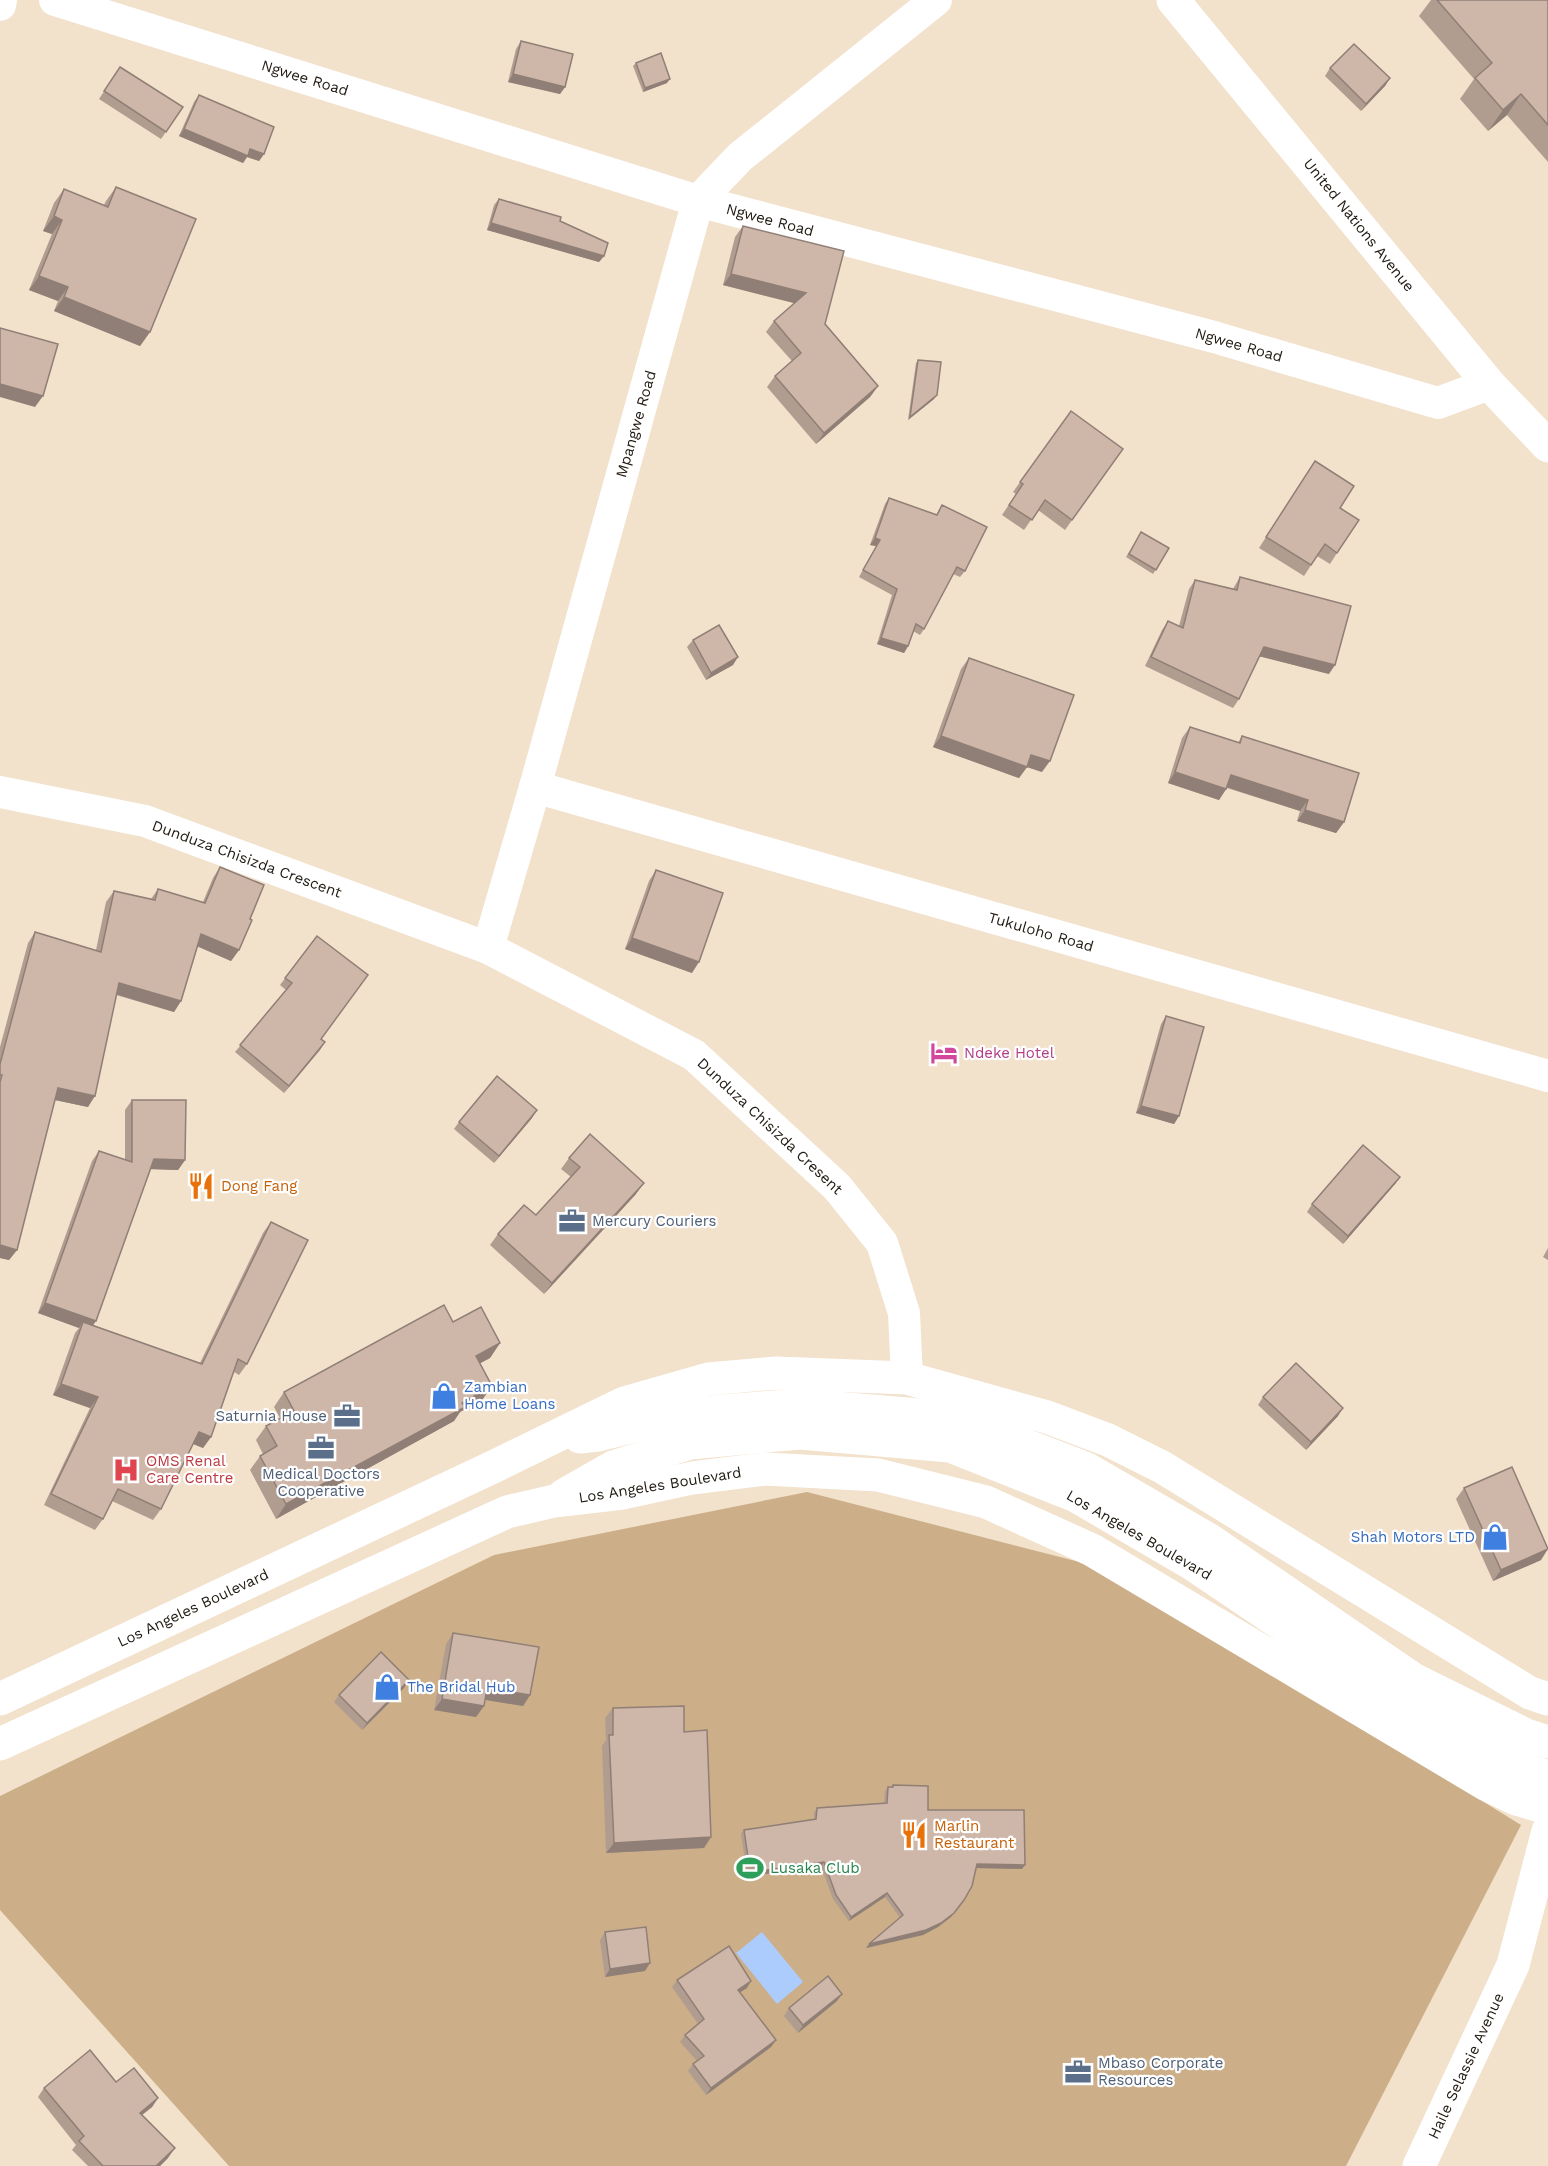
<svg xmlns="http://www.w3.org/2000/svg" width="1548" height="2166" viewBox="0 0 1548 2166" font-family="'Work Sans',sans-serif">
<rect width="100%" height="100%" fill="#f2e1cb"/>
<path fill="#ccaf88" d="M807,1492L1107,1569L1521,1825L1346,2166H229L0,1910V1796L494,1555Z"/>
<path fill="#abccfd" d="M762,1932L803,1982L777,2004L736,1953Z"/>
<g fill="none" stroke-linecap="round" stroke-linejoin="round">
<g stroke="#fff" stroke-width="32">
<path d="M55,0L698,201L1214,337L1438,403L1489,384"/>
<path d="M0,5L1,0"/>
<path d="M535,787L1548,1076"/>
<path d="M0,792L145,821L488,948L694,1055L837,1187L882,1243L904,1313L907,1378"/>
<path d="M488,948L535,787L698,201L740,157L936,0"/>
</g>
<g stroke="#fff" stroke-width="33">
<path d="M1173,0L1489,384L1548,446"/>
<path d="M580,1437L598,1435L684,1414L799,1405L956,1418L1087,1469L1208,1539L1413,1679L1526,1735L1548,1742"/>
<path d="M564,1495L613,1467L690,1443L800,1433L950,1446L1076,1496L1194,1565L1399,1704L1516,1766L1548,1777"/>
<path d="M0,1699L495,1466L624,1403L708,1379L776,1373L907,1378L1047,1417L1108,1440L1162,1467L1530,1693L1548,1699"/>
<path d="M0,1744L507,1512L554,1501L623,1493L692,1478L765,1469L878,1475L986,1502L1092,1550L1487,1785L1516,1799L1547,1808"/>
<path d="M1419,2166L1513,1965L1548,1831"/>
</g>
</g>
<g fill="#b19d90">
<path d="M1431,0H1548V162L1507,115L1488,131L1460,99L1474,79L1419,16Z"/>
<path d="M521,41L565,87L560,94L508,82L516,49Z"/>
<path d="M636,63L667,83L643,92L633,66Z"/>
<path d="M120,67L183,107L161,139L99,99Z"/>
<path d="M1330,68L1390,78L1385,86L1361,111L1325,76Z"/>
<path d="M199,95L264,154L259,161L247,157L243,163L179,136L194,102Z"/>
<path d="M116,187L150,332L140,346L54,311L58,301L29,290L52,234L43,231L54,203L64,189L104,205L106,201Z"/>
<path d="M499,199L560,221L604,256L599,262L487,230L494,205Z"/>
<path d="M743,226L878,386L870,397L816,444L767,387L775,376L792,361L766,332L774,321L794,303L723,285L735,237Z"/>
<path d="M918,360L934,399L908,420L916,363Z"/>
<path d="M1071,411L1123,449L1065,530L1038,510L1024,530L1002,515L1016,494L1013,492Z"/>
<path d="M1315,461L1340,508L1337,553L1330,564L1317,556L1304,576L1259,548Z"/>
<path d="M889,498L936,515L942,505L965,571L960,577L953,574L924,629L920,635L913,631L908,646L904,653L877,644L892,595L859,577L876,546L870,545L885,504Z"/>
<path d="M1141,532L1169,548L1153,574L1126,557Z"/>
<path d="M1240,577L1329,674L1259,656L1239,699L1233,708L1145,666L1162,630L1168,621L1179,626L1189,589L1195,580L1233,589L1234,587Z"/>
<path d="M693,640L733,665L706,680L687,647Z"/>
<path d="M969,658L1042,772L1027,767L1019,778L933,747L961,669Z"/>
<path d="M1190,727L1238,743L1242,736L1344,822L1336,833L1297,821L1300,811L1227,788L1219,800L1168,783L1182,738Z"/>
<path d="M220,867L250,919L239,950L231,961L198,946L181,1001L174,1012L116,995L88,1107L55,1100L17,1250L9,1260L0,1258V1047L28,943L35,932L96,950L106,902L114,891L151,899L158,889L203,902L213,878Z"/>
<path d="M656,870L692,973L625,949L649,881Z"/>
<path d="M317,936L321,1039L325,1042L284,1093L235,1052L286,990L280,985Z"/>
<path d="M1166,1016L1179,1116L1174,1124L1136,1113L1161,1024Z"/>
<path d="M132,1100L185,1160L178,1170L151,1169L93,1325L200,1363L263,1233L271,1222L247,1364L239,1375L234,1372L211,1437L203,1448L193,1444L161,1509L153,1520L112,1501L103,1519L95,1530L44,1505L90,1408L53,1395L75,1333L79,1328L38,1313L92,1161L99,1151L125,1160V1110Z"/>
<path d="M532,1118L494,1163L454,1129L459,1122Z"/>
<path d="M569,1158L636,1194L544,1294L490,1245L498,1234L536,1215L571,1177L561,1169Z"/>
<path d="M1400,1177L1395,1184L1343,1244L1307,1212L1312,1204Z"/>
<path d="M1548,1248V1260L1543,1257Z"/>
<path d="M453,1322L500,1343L490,1358L480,1363L492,1386L482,1400L460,1412L454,1421L276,1519L250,1470L260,1456L263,1454L256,1440L266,1426L280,1418L274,1407L284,1392Z"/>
<path d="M1263,1397L1338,1416L1306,1450L1258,1405Z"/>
<path d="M1464,1488L1541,1560L1493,1581L1456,1499Z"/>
<path d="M453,1633L530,1695L523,1706L485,1700L484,1706L476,1717L434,1710L446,1644Z"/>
<path d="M404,1688L362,1730L334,1702L339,1695Z"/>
<path d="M613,1708L684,1732L711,1837L704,1848L606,1853L602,1746L606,1740L605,1718Z"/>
<path d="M893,1785L928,1810L1022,1869L976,1868L951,1917L938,1927L923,1935L866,1948L869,1944L900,1918L885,1897L849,1921L833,1899L821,1866L758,1875L746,1868L741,1834L744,1830L814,1820V1812L817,1808L884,1804L885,1791L888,1787H891Z"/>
<path d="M605,1932L645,1971L605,1977L600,1940Z"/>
<path d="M677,1980L747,1988L740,1992L776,2040L771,2047L706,2095L688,2071L693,2064L697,2061L680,2042L685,2035L698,2024L672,1987Z"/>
<path d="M837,2001L798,2033L784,2016L789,2008Z"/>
<path d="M116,2082L158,2098L152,2107L142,2115L168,2158L160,2166H88L72,2150L76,2145L38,2097L44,2088Z"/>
</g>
<g fill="#907f76">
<path d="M513,74L565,87L560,94L508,82Z"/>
<path d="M1390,78L1385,86L1361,111L1366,104Z"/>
<path d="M670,79L667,83L643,92L645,88Z"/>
<path d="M1521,94L1507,115L1488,131L1503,110Z"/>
<path d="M184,129L250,149L264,154L259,161L247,157L243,163L179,136Z"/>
<path d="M54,216L62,220L52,234L43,231Z"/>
<path d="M491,223L604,256L599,262L487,230Z"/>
<path d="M731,274L806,293L798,304L723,285Z"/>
<path d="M39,276L68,287L58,301L29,290Z"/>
<path d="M64,297L150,332L140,346L54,311Z"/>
<path d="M0,384L43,396L35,407L0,397Z"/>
<path d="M878,386L870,397L816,444L824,433Z"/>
<path d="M937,395L934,399L908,420L910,417Z"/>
<path d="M875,538L880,540L876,546L870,545Z"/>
<path d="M881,638L908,646L904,653L877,644Z"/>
<path d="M1264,647L1335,665L1329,674L1258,656Z"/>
<path d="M738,657L733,665L706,680L711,673Z"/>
<path d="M941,736L1031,755L1050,761L1042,772L1027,767L1019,778L933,747Z"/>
<path d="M1175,772L1226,789L1219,800L1168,783Z"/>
<path d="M1231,775L1308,800L1300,811L1223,786Z"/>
<path d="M1305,810L1344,822L1336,833L1297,821Z"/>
<path d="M201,934L239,950L231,961L194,945Z"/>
<path d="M632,938L699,962L692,973L625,949Z"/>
<path d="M119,983L181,1001L174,1012L112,993Z"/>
<path d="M325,1042L320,1050L284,1093L289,1086Z"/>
<path d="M58,1088L95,1096L88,1107L50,1099Z"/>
<path d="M1141,1106L1179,1116L1174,1124L1136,1113Z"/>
<path d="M537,1110L532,1118L494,1163L499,1156Z"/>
<path d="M154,1159L185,1160L178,1170L147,1169Z"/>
<path d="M1400,1177L1395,1184L1343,1244L1348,1236Z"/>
<path d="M644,1183L636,1194L544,1294L552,1283Z"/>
<path d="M0,1245L17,1250L9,1260L0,1258Z"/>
<path d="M45,1303L96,1321L89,1331L83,1322L79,1328L38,1313Z"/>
<path d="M500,1343L490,1358L466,1371L476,1356Z"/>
<path d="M61,1384L98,1397L90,1408L53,1395Z"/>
<path d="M492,1386L482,1400L460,1412L454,1421L276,1519L286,1504Z"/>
<path d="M1343,1408L1338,1416L1306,1450L1311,1442Z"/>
<path d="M199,1432L211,1437L203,1448L191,1443Z"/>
<path d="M1548,1549L1541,1560L1493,1581L1501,1570Z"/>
<path d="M409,1680L404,1688L362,1730L367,1723Z"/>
<path d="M487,1688L530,1695L523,1706L480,1699Z"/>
<path d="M442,1699L484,1706L476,1717L434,1710Z"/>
<path d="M711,1837L704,1848L606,1853L614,1843Z"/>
<path d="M824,1862L821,1866L758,1875L761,1871Z"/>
<path d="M977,1864L1025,1865L1022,1869L975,1868Z"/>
<path d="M887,1893L885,1897L849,1921L851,1917Z"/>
<path d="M961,1905L951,1917L938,1927L923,1935L866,1948L869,1944Z"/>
<path d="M650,1963L645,1971L605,1977L610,1969Z"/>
<path d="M751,1981L747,1988L733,1997L738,1990Z"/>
<path d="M842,1994L837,2001L798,2033L803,2025Z"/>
<path d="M776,2040L771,2047L706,2095L711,2088Z"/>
<path d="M158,2098L152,2107L133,2122L140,2113Z"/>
<path d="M175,2148L168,2158L160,2166H156Z"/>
</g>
<g fill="#ceb6a8" stroke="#907f76" stroke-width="1.5">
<path d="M1437,0H1548V125L1521,94L1503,110L1475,78L1492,63Z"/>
<path d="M521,41L573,54L565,87L513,74Z"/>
<path d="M1354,44L1390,78L1366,104L1330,68Z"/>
<path d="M661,53L670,79L645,88L636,63Z"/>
<path d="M120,67L183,107L166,132L104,91Z"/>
<path d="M199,95L274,127L264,154L250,149L248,156L184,129Z"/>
<path d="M116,187L196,219L150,332L64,297L68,287L39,276L62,220L54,216L64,189L108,207Z"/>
<path d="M499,199L561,217L560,221L608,243L604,256L491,223Z"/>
<path d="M743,226L844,251L825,324L878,386L824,433L775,376L801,353L774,321L806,293L731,274Z"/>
<path d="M0,328L58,344L43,396L0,384Z"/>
<path d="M918,360L941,362L937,395L910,417Z"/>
<path d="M1071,411L1123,449L1072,520L1045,500L1032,520L1009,505L1023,484L1020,482Z"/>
<path d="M1315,461L1354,486L1340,508L1359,520L1337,553L1325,544L1311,565L1266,537Z"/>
<path d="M889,498L937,515L942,505L987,527L965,571L957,567L924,629L916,624L908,646L881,638L897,589L863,570L880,540L875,538Z"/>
<path d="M1141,532L1169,548L1156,570L1129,554Z"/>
<path d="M1240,577L1351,606L1335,665L1264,647L1239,699L1151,657L1168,621L1183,628L1195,580L1237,590Z"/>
<path d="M719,625L738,657L711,673L693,640Z"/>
<path d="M969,658L1074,695L1050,761L1031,755L1027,767L941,736Z"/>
<path d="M1190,727L1240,743L1242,736L1359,773L1344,822L1305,810L1308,800L1231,775L1226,789L1175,772Z"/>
<path d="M220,867L264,885L250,919L252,920L239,950L201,934L181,1001L119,983L95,1096L58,1088L17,1250L0,1245V1082L2,1075H0V1064L35,932L101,952L114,891L155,900L158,889L205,903Z"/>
<path d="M656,870L723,893L699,962L632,938Z"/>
<path d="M317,936L368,975L321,1039L325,1042L289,1086L240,1045L292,983L285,978Z"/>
<path d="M1166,1016L1204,1027L1179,1116L1141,1106Z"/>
<path d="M497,1076L537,1110L499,1156L459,1122Z"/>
<path d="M132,1100H186L185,1160L154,1159L96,1321L45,1303L99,1151L132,1162Z"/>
<path d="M590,1134L644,1183L552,1283L498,1234L524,1205L536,1215L580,1167L569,1158Z"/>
<path d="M1363,1145L1400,1177L1348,1236L1312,1204Z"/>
<path d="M271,1222L308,1240L247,1364L238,1359L211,1437L199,1432L161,1509L118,1489L103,1519L51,1494L98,1397L61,1384L83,1322L202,1364Z"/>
<path d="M444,1305L453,1322L481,1307L500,1343L476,1356L492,1386L462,1403L465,1407L286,1504L260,1456L277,1446L266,1426L294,1411L284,1392Z"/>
<path d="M1296,1363L1343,1408L1311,1442L1263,1397Z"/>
<path d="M1512,1467L1548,1549L1501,1570L1464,1488Z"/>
<path d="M453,1633L539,1647L530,1695L487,1688L484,1706L442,1699Z"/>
<path d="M381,1652L409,1680L367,1723L339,1695Z"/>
<path d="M684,1706V1732L707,1730L711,1837L614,1843L609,1735H613V1708Z"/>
<path d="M893,1785L928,1786V1810H1024L1025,1865L977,1864L972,1886L964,1900L954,1913L941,1923L926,1930L869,1944L903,1915L887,1893L851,1917L836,1895L824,1862L761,1871L749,1864L744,1830L816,1819L817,1808L887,1803L888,1787H893Z"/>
<path d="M646,1927L650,1963L610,1969L605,1932Z"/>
<path d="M729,1946L751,1981L738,1990L776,2040L711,2088L693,2064L704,2056L685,2035L704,2019L677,1980Z"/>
<path d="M828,1976L842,1994L803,2025L789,2008Z"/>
<path d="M90,2050L116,2082L134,2068L158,2098L140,2113L175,2148L156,2166H103L79,2141L84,2136L44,2088Z"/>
</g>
<defs>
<symbol id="hotel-bare" viewBox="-9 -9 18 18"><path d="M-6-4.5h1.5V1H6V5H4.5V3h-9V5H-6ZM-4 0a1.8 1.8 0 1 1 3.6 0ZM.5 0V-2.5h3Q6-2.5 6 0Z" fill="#d1479c" stroke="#fff" stroke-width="2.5" paint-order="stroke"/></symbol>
<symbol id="restaurant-bare" viewBox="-9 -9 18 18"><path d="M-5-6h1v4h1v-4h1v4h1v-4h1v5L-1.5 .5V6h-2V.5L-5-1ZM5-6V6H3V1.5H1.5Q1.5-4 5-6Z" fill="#e8710a" stroke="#fff" stroke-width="2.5" paint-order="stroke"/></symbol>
<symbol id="office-bare" viewBox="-9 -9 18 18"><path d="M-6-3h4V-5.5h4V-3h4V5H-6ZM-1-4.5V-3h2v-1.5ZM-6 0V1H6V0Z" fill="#5c6f8a" stroke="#fff" stroke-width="2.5" paint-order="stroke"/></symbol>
<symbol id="shop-bare" viewBox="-9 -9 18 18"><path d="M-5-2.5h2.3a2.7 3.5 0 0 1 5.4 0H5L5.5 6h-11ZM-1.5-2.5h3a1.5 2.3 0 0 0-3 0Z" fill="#3f7fe0" stroke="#fff" stroke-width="2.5" paint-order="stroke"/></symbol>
<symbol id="hospital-bare" viewBox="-9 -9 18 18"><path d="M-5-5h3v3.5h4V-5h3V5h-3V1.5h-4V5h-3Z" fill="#e0444e" stroke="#fff" stroke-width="2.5" paint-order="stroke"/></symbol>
<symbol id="stadium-bare" viewBox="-9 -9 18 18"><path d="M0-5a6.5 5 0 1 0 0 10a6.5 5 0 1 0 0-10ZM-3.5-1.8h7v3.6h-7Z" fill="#2e9e5b" stroke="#fff" stroke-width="2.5" paint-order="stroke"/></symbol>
</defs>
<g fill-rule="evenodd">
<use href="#hotel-bare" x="925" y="1034" width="38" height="38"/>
<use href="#restaurant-bare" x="182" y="1167" width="38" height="38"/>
<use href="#office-bare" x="553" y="1202" width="38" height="38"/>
<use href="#shop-bare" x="425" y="1377" width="38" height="38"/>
<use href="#office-bare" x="328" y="1397" width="38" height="38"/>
<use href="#office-bare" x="302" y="1429" width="38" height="38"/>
<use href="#hospital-bare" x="107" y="1451" width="38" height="38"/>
<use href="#shop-bare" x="1476" y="1518" width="38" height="38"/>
<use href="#shop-bare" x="368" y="1668" width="38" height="38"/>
<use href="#restaurant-bare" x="895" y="1816" width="38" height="38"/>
<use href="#stadium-bare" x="731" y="1849" width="38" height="38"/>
<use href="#office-bare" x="1059" y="2053" width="38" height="38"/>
</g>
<g text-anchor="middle" stroke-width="4.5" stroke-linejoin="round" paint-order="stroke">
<g font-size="15" fill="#201a12" stroke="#fff">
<text transform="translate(305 78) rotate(17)" y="5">Ngwee Road</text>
<text transform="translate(770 220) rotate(15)" y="5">Ngwee Road</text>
<text transform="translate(1359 225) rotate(51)" y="5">United Nations Avenue</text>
<text transform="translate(1239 345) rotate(16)" y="5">Ngwee Road</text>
<text transform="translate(636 424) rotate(-74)" y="5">Mpangwe Road</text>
<text transform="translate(247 859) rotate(20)" y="5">Dunduza Chisizda Crescent</text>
<text transform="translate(1041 932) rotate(16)" y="5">Tukuloho Road</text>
<text transform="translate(770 1126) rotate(43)" y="5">Dunduza Chisizda Cresent</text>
<text transform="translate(660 1485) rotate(-9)" y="5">Los Angeles Boulevard</text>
<text transform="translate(1139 1535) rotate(30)" y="5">Los Angeles Boulevard</text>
<text transform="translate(193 1608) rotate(-25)" y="5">Los Angeles Boulevard</text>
<text transform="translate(1466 2066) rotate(-65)" y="5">Haile Selassie Avenue</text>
</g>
<g font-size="15" fill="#b23c85" stroke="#fff" text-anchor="start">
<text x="964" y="1058">Ndeke Hotel</text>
</g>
<g font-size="15" fill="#c56008" stroke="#fff" text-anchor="start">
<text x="221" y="1191">Dong Fang</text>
<text x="934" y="1831">Marlin<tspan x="934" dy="17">Restaurant</tspan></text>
</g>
<g font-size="15" fill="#4e5e75" stroke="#fff" text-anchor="start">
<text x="592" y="1226">Mercury Couriers</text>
<text x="327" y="1421" text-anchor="end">Saturnia House</text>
<text x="321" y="1479" text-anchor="middle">Medical Doctors<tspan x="321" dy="17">Cooperative</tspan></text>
<text x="1098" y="2068">Mbaso Corporate<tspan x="1098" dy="17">Resources</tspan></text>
</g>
<g font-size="15" fill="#366cbe" stroke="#fff" text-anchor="start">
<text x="464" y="1392">Zambian<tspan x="464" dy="17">Home Loans</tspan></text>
<text x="1475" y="1542" text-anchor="end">Shah Motors LTD</text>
<text x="407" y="1692">The Bridal Hub</text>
</g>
<g font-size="15" fill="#be3a42" stroke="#fff" text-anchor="start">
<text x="146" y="1466">OMS Renal<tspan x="146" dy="17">Care Centre</tspan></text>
</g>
<g font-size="15" fill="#27864d" stroke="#fff" text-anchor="start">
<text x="770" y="1873">Lusaka Club</text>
</g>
</g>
</svg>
